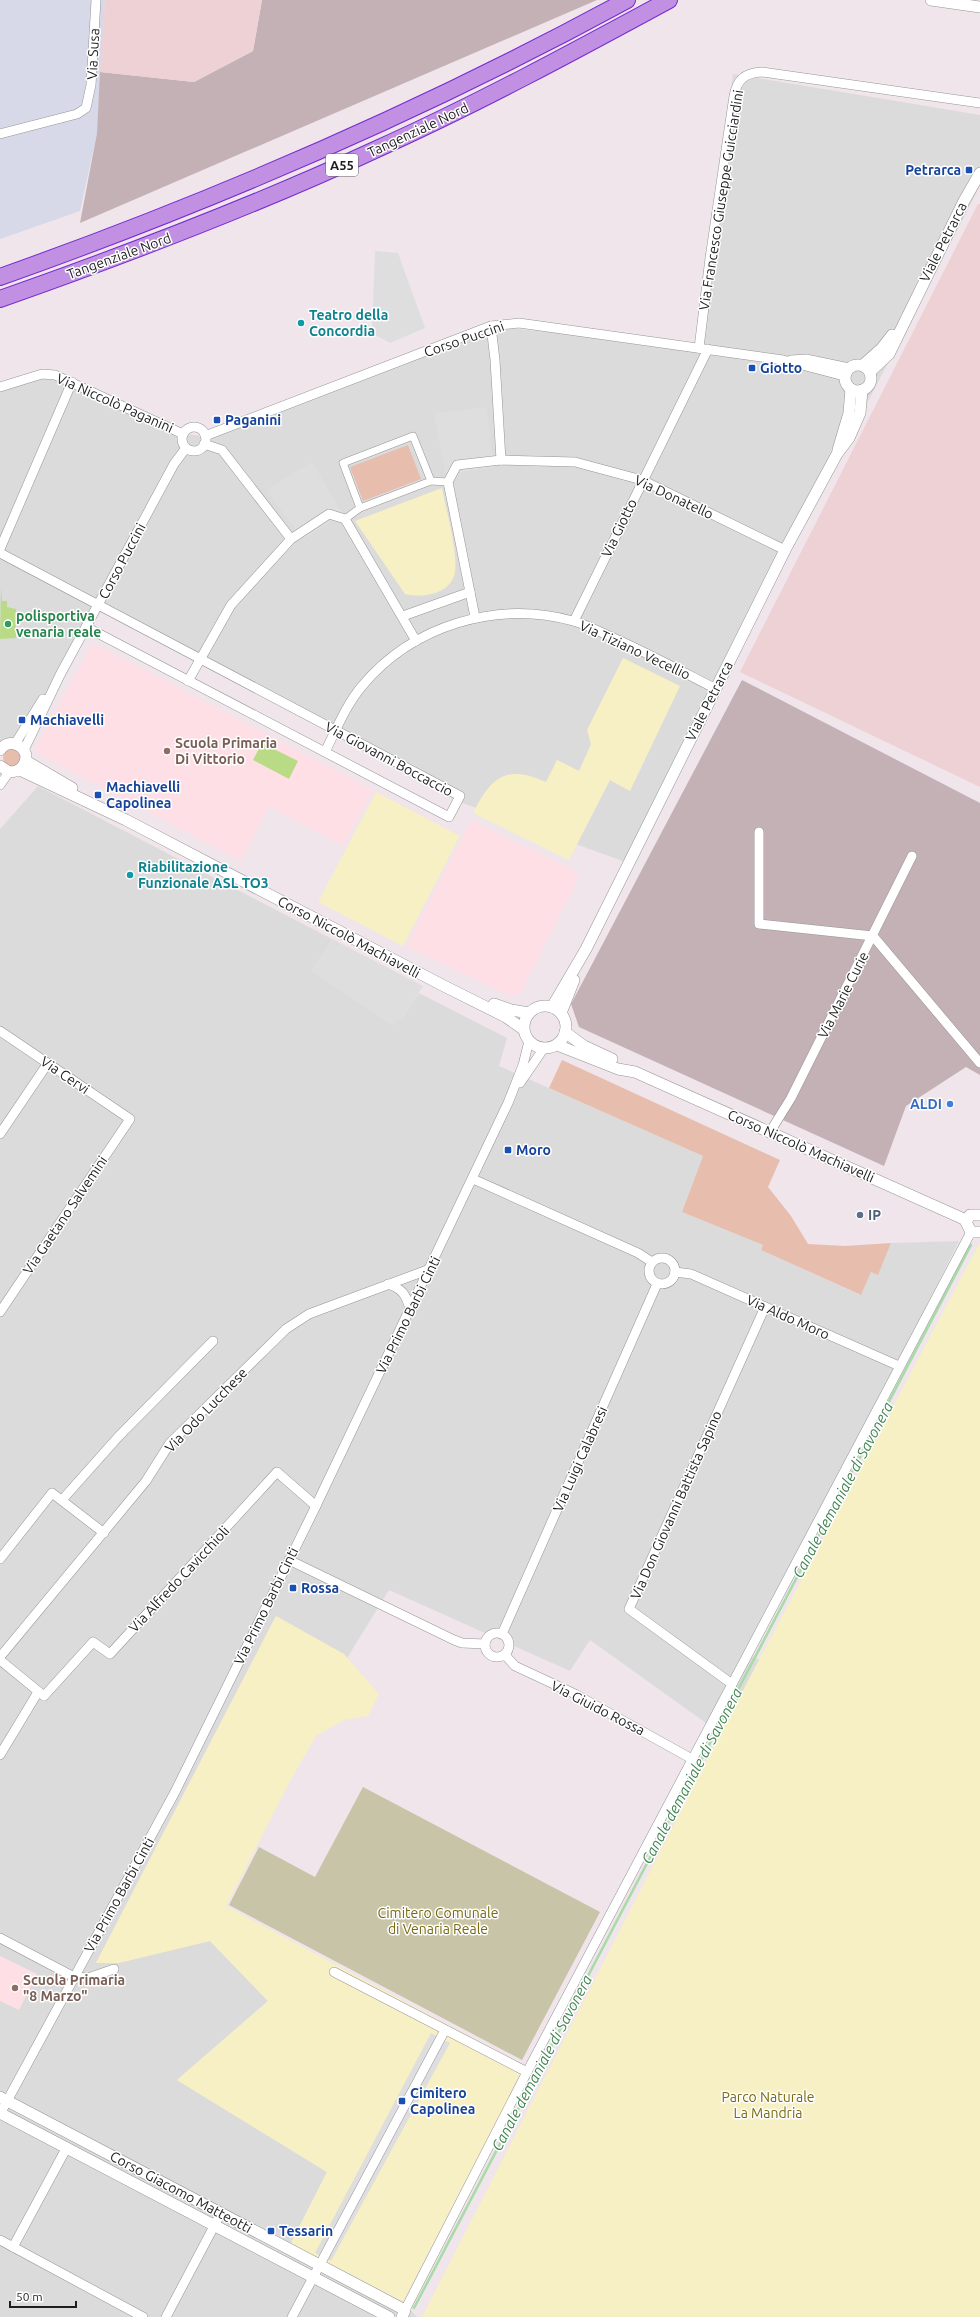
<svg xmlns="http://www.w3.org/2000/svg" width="980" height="2317" viewBox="0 0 980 2317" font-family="Ubuntu,sans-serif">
<rect width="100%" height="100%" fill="#efe5ea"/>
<g fill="#dcdbdc">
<path d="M733,74L980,115V186L628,863L457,801L98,605L19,752L0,747V387L30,377L72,382L183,434L205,436L491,326L699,348Z"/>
<path d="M38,786L332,939L312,971L393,1025L397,1019L401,1020L419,993L507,1038L499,1066L703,1156L682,1212L763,1245L761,1250L860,1295L871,1272L878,1274L891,1243L959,1241L751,1656L860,1709L732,1711L706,1723L590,1640L570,1671L389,1590L347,1658L276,1616L96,1963L210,1941L268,2001L177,2080L327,2172L291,2243L403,2302L417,2317H0V829Z"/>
</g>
<path fill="#d7d8e8" d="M0,0H105L97,133L80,211L0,239Z"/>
<g fill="#fedfe6">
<path d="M93,643L373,790L343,846L269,806L241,861L37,753L35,748Z"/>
<path d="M471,820L573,870L579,878L521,993L511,996L406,947Z"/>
<path d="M0,1956L37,1974L19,2010L0,2001Z"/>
</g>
<g fill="#c3b1b5">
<path d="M262,0H597L80,223L97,133L100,72L194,82L253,51Z"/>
<path d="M742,680L980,803V1075L966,1067L906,1106L884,1166L579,1027L571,1004Z"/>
</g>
<g fill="#edd1d5">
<path d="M105,0H262L253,51L194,82L100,72Z"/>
<path d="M978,204H980V787L740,672Z"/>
</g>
<g fill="#e7bdad">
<path d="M408,445L421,479L363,501L350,467Z"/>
<circle cx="12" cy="758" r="9"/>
<path d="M562,1060L780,1160L768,1187L791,1216L808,1244L845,1246L891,1243L878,1275L871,1272L861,1295L761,1250L763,1245L682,1212L703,1156L549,1088Z"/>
</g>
<path fill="#c7c4a7" d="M363,1787L600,1912L522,2060L229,1905L259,1847L315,1877Z"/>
<g fill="#f7f0c4">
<path d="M442,488C446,510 458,552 455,572C451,595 422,598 405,594L355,521Z"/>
<path d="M623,658L680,686L630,791L610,780L569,860L473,813C491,777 506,764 546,782L557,760L579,771L591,744L587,730Z"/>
<path d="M376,792L460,836L403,946L318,902Z"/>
<path d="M980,1242V2317H422L732,1711Z"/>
<path d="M276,1616L344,1654L379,1694L368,1716L344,1720L316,1736L289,1783L226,1906L525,2066L403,2302L291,2243L327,2172L177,2080L268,2001L210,1941L119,1963H96Z"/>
</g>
<g fill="#badb86">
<path d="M1,588L2,601H7V607L16,609V638L0,639Z"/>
<path d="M262,743L298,761L289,779L253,760Z"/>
</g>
<g fill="#dedede">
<path d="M375,251L398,253L425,328L390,343L372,333Z"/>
<path d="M487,407L493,468L445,474L434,413Z"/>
<path d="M312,462L343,514L303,540L266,490Z"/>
<path d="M332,939L423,986L401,1020L397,1019L393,1025L311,971Z"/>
<path d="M431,2033L450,2043L331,2261L315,2253Z"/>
</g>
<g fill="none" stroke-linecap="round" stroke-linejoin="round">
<path stroke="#a7dba7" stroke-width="2.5" d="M414,2308L971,1245"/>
<defs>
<g id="pedestrian">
<path d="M431,481L413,436L343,463L360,508L431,481L448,482"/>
<path d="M345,519L360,508"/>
</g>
<g id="minor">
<path d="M0,134L77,114L86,108L91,85L96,0"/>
<path d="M491,326L495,360L501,460"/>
<path d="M699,348L710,258L734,96C737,80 744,73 762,72L980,103"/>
<path d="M791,360L806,359L849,368"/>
<path d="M0,387L42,374L55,375L183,434"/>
<circle cx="194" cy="439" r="12"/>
<path d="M205,436L491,326L519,323L783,360L844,376"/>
<path d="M204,444L222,450L291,539"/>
<path d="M0,549L72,382"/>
<path d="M0,553L460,796L449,817L86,627"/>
<path d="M403,616L470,592"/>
<path d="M475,617L448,482L457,465L501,460L575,462L642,480L785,550"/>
<path d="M574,621L708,349"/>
<path d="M188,681L231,605L291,539L329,514L345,519L416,641"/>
<path d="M15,744L43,699"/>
<path d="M24,750L60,675L174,464L186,448"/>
<path d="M325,752C336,730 346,705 362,686C413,625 497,600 573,621C585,624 596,630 607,635C644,651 679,670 716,689"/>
<path d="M0,785L9,772"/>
<path d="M759,832V924L873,936L980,1063"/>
<path d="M0,1031L130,1119L0,1312"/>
<path d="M520,1083L544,1048"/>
<path d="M770,1132L791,1098L912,856"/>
<path d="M0,1134L48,1063"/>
<path d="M473,1179L638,1253L652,1262"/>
<circle cx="662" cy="1271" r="13"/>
<path d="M675,1272L691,1274L899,1366"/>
<path d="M388,1284C403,1289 406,1295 410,1309"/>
<path d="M62,1500L119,1436L213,1341"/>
<path d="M0,1559L52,1493L104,1533"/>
<path d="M289,1560L454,1640L462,1643L485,1644"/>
<circle cx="497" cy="1645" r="12"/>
<path d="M502,1634L657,1284"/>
<path d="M505,1655L515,1666L575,1694L692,1759"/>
<path d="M0,1657L146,1481L170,1443L286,1329L309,1314L430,1269"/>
<path d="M0,1660L44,1696L93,1642L110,1654L277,1472L316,1506"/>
<path d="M732,1684L629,1609L765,1307"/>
<path d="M0,1755L38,1692"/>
<path d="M0,1938L74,1977L88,1978L114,1969"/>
<path d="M334,1972L527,2072"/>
<path d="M0,2114L175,1792L313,1512L508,1103L523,1065L529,1041"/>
<path d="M0,2240L143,2317"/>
<path d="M13,2247L67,2147"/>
<path d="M405,2310L527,2072L971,1232"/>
<path d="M166,2317L221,2213"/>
<path d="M292,2317L445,2030"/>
</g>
<g id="tertiary">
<path d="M931,0L980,7"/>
<path d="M863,365L882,348L892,335"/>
<circle cx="858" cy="378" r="13"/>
<path d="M870,372L889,354L964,201L980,173"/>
<path d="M838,450L849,413L851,389"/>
<path d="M0,750C8,739 22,743 26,755C26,766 20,772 9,772L0,766"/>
<path d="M26,761L72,788"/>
<path d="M20,770L126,820L444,986L506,1017L523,1029"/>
<path d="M494,1004L511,1010L529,1013"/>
<circle cx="545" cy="1027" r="21"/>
<path d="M552,1007L586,949L785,550L837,454L849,438L860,413L862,390"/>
<path d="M561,1013L574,980"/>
<path d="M565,1032L584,1046L612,1059"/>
<path d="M557,1045L618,1069L635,1072L966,1220"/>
<path d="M980,1215H970L966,1222L971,1232H980"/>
<path d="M0,2097L405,2310L402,2317"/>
<path d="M0,2113L389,2317"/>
</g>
<g id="motorway">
<path d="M0,277C217,200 425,110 627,0"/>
<path d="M0,299C128,254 254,206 377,149C477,104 573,52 669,0"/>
</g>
</defs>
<use href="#pedestrian" stroke="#959595" stroke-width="8"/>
<use href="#minor" stroke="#959595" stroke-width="10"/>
<use href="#tertiary" stroke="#959595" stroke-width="12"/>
<use href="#motorway" stroke="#742cd3" stroke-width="18"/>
<use href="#pedestrian" stroke="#fff" stroke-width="7"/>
<use href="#minor" stroke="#fff" stroke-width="9"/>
<use href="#tertiary" stroke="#fff" stroke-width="11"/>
<use href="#motorway" stroke="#c190e3" stroke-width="16"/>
</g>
<g fill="#1a4fb4" stroke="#fff" stroke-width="1.5">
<rect x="965" y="166" width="8" height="8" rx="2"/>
<rect x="748" y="364" width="8" height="8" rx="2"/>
<rect x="213" y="416" width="8" height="8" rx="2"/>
<rect x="18" y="716" width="8" height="8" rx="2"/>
<rect x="94" y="791" width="8" height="8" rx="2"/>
<rect x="504" y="1146" width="8" height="8" rx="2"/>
<rect x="289" y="1584" width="8" height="8" rx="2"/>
<rect x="398" y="2097" width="8" height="8" rx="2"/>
<rect x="267" y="2227" width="8" height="8" rx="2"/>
</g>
<g fill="#0f9aa8" stroke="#fff" stroke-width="1.5">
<circle cx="301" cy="323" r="4"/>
<circle cx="130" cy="875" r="4"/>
</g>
<circle fill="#2e9e5b" stroke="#fff" stroke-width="1.5" cx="8" cy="624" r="4"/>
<g fill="#8d6e63" stroke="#fff" stroke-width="1.5">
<circle cx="167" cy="751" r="4"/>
<circle cx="15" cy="1988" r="4"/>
</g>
<circle fill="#3f7fe0" stroke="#fff" stroke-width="1.5" cx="950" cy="1104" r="4"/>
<circle fill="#5c6f8a" stroke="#fff" stroke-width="1.5" cx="860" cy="1215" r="4"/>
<g text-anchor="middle" stroke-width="3" stroke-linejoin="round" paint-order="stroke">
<rect fill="#fff" stroke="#626262" stroke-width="1" x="326" y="154" width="32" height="22" rx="3"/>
<g font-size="13" font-weight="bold" fill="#1e1e1e">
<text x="342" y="170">A55</text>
</g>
<g font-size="14" fill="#1e1e1e" stroke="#fff">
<text transform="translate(93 54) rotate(-87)" y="5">Via Susa</text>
<text transform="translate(418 130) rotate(-25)" y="5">Tangenziale Nord</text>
<text transform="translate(721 200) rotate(-81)" y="5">Via Francesco Giuseppe Guicciardini</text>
<text transform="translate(943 242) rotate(-63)" y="5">Viale Petrarca</text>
<text transform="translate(119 256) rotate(-20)" y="5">Tangenziale Nord</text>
<text transform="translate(464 339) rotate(-19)" y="5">Corso Puccini</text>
<text transform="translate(115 403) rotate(24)" y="5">Via Niccolò Paganini</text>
<text transform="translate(674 497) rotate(25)" y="5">Via Donatello</text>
<text transform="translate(619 528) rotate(-64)" y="5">Via Giotto</text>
<text transform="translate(122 561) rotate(-62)" y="5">Corso Puccini</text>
<text transform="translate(635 650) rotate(25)" y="5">Via Tiziano Vecellio</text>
<text transform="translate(709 701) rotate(-63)" y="5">Viale Petrarca</text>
<text transform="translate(389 759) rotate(28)" y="5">Via Giovanni Boccaccio</text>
<text transform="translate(349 937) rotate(28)" y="5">Corso Niccolò Machiavelli</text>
<text transform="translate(843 995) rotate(-63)" y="5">Via Marie Curie</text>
<text transform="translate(65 1075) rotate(34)" y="5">Via Cervi</text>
<text transform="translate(801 1146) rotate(24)" y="5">Corso Niccolò Machiavelli</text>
<text transform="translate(65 1215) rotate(-56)" y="5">Via Gaetano Salvemini</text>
<text transform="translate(408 1315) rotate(-64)" y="5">Via Primo Barbi Cinti</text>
<text transform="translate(788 1317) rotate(24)" y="5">Via Aldo Moro</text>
<text transform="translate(206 1410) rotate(-46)" y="5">Via Odo Lucchese</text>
<text transform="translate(580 1459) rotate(-66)" y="5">Via Luigi Calabresi</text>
<text transform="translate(676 1505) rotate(-66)" y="5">Via Don Giovanni Battista Sapino</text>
<text transform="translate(179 1579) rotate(-47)" y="5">Via Alfredo Cavicchioli</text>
<text transform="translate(266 1606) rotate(-64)" y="5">Via Primo Barbi Cinti</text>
<text transform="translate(598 1708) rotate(27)" y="5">Via Giuido Rossa</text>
<text transform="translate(119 1895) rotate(-61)" y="5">Via Primo Barbi Cinti</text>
<text transform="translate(181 2192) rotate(28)" y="5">Corso Giacomo Matteotti</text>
</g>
<g font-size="14" font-weight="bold" fill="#164399" stroke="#fff" text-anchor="start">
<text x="961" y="175" text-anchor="end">Petrarca</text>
<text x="760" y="373">Giotto</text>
<text x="225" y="425">Paganini</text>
<text x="30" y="725">Machiavelli</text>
<text x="106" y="792">Machiavelli<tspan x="106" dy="16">Capolinea</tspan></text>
<text x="516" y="1155">Moro</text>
<text x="301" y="1593">Rossa</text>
<text x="410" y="2098">Cimitero<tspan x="410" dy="16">Capolinea</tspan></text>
<text x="279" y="2236">Tessarin</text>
</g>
<g font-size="14" font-weight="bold" fill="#0d838f" stroke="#fff" text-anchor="start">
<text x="309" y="320">Teatro della<tspan x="309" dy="16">Concordia</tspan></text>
<text x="138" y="872">Riabilitazione<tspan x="138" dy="16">Funzionale ASL TO3</tspan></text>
</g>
<g font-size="14" font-weight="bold" fill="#27864d" stroke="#fff" text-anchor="start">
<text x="16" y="621">polisportiva<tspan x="16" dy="16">venaria reale</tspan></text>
</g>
<g font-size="14" font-weight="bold" fill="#785e54" stroke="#fff" text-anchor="start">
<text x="175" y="748">Scuola Primaria<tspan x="175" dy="16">Di Vittorio</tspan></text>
<text x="23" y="1985">Scuola Primaria<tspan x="23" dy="16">"8 Marzo"</tspan></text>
</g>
<g font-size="14" font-weight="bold" fill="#366cbe" stroke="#fff" text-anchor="end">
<text x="942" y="1109">ALDI</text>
</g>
<g font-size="14" font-weight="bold" fill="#4e5e75" stroke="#fff" text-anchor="start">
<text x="868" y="1220">IP</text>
</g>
<g font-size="14" fill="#796a10" stroke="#fff">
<text x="438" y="1918">Cimitero Comunale<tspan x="438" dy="16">di Venaria Reale</tspan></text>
<text x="768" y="2102">Parco Naturale<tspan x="768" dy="16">La Mandria</tspan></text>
</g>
<g font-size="15" font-style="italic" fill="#408452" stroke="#fff">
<text transform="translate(843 1490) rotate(-62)" y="5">Canale demaniale di Savonera</text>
<text transform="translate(692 1776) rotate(-62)" y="5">Canale demaniale di Savonera</text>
<text transform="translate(542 2063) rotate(-62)" y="5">Canale demaniale di Savonera</text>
</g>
</g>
<path d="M10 2301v6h66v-6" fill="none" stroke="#1e1e1e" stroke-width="2"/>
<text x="16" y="2301" font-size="12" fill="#1e1e1e" stroke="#ffffff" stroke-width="3" paint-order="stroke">50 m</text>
</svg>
